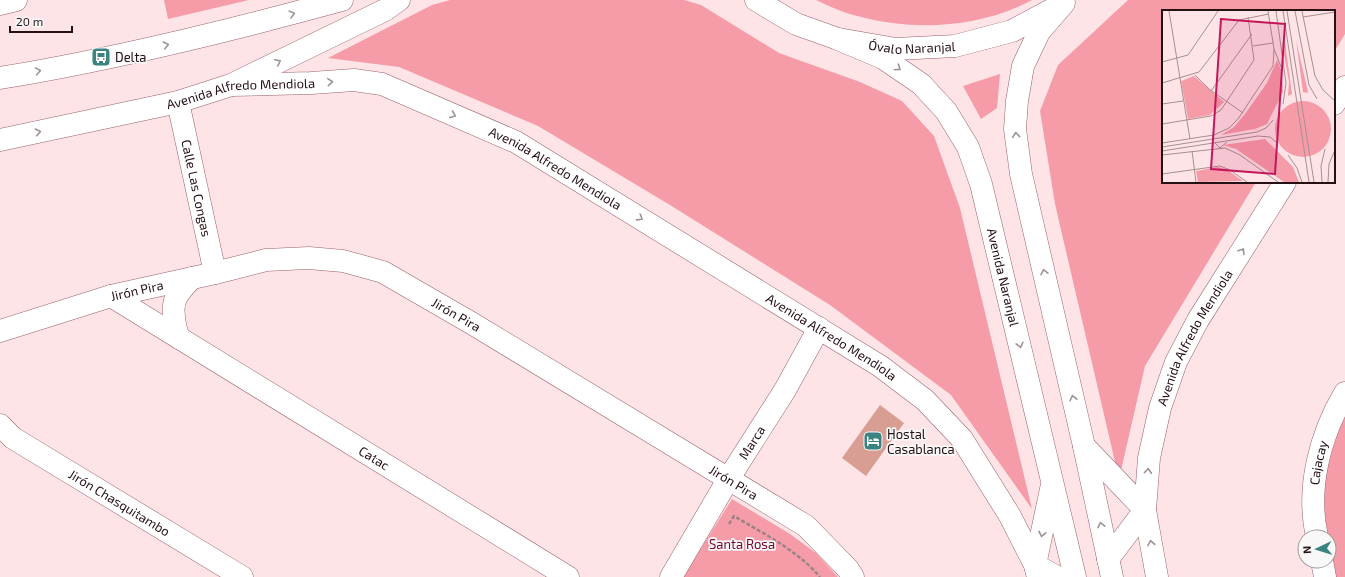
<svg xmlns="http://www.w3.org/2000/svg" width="1345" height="577" viewBox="0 0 1345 577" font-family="'Exo 2',sans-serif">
<rect width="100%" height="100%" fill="#fee4e6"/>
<g fill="#f69ca8">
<path d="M164,0H249L168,19Z"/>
<path d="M450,0H684L701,5L779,53L860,82L902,101L934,136L960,208L1032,509L951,395L830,305L670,205L538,126L399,67L328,58L432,5Z"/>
<path d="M816,0H1032C978,29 909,32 850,14C839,11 827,5 816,0Z"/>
<path d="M1128,0H1345V34L1334,52V11H1163V182H1256L1145,366L1119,479L1055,204L1040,111L1058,65Z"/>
<path d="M1000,74L997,108L981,119L963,86Z"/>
<path d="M1345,411V577H1334L1329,554V537H1326L1323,477L1331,445Z"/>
<path d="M732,499L790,534L816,553L838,577H683Z"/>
</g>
<path fill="#d89e93" d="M880,405L904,423L866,476L842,458Z"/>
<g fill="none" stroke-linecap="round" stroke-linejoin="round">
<defs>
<g id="minor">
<path id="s1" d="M178,102L215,273"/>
<path id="s2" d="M111,296L568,577"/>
<path id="s3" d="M0,331L111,296L215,273L266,260L309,258L343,261L383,272L473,324L806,526L848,569L853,577"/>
<path d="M179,338C175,329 171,308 176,298C180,290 186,284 192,278"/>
<path id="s4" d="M0,425L13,438L242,577"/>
<path id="s5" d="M1317,537C1306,488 1320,435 1345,393"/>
<path d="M1322,561L1325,577"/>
<path id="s6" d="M671,577L729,478L785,390L819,328"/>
</g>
<g id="secondary">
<path d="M1334,104L1345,87"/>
<path id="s7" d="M0,140L178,102L231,85L311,83L354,80L382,84L516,142L880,366L925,400L962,439L1010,516L1035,565L1038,577"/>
<path id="s8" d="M1157,577L1145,510L1149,458L1160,408L1176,362L1198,320L1285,182"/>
</g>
<g id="trunk">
<path id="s9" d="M756,0L796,24L838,39L896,49L955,46L1012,31L1053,9"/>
<path d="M1064,3L1039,32L1023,66L1017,101L1015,129L1021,174L1084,446L1112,577"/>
<path id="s10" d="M838,39L883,58L921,84L946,111L968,147L981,184L1075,577"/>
<path d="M1084,446L1145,510L1108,559"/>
<path d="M1051,489L1035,565L1057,577"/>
</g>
<g id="motorway">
<path d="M0,4L16,0"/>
<path d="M0,78C116,59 229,31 342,0"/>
<path d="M231,85L385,10L399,0"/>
</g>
</defs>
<use href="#minor" stroke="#986168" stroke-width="23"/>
<use href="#secondary" stroke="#986168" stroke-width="23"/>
<use href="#trunk" stroke="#986168" stroke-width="23"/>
<use href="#motorway" stroke="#986168" stroke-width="23"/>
<path stroke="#9b8386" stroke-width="2.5" stroke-dasharray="4 2" stroke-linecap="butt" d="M729,524L734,516C764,534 797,550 820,577"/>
<use href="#minor" stroke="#fff" stroke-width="22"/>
<use href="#secondary" stroke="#fff" stroke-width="22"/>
<use href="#trunk" stroke="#fff" stroke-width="22"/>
<use href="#motorway" stroke="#fff" stroke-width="22"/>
</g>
<defs><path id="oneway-chevron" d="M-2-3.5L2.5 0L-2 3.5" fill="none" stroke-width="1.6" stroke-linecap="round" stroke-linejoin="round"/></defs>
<g stroke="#9d9395">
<use href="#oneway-chevron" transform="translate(292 14) rotate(-15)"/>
<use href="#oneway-chevron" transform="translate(166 45) rotate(-13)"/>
<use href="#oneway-chevron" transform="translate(278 62) rotate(-26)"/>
<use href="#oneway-chevron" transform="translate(898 68) rotate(34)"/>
<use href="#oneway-chevron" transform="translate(38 71) rotate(-10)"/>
<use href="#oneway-chevron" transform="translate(330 82) rotate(-5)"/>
<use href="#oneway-chevron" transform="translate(453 115) rotate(23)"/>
<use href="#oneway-chevron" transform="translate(38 132) rotate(-12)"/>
<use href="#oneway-chevron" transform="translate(1016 135) rotate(-96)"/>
<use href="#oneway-chevron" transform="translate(640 218) rotate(32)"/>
<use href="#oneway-chevron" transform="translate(1242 251) rotate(-58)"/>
<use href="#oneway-chevron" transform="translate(1044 272) rotate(-103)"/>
<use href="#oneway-chevron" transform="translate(1020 345) rotate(76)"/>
<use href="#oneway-chevron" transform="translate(1073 398) rotate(-103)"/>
<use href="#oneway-chevron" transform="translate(1148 471) rotate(-86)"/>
<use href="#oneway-chevron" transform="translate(1101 525) rotate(-102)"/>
<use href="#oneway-chevron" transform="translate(1042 534) rotate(102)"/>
<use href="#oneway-chevron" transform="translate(1151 543) rotate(-100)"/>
</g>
<defs>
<symbol id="bus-square" viewBox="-11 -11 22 22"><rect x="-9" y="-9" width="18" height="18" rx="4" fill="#3b8380" stroke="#f8f8f8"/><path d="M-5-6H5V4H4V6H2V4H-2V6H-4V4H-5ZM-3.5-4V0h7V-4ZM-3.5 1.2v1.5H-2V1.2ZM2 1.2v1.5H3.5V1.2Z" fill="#fff"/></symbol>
<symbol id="hotel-square" viewBox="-11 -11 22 22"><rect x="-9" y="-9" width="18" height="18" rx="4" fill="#3b8380" stroke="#f8f8f8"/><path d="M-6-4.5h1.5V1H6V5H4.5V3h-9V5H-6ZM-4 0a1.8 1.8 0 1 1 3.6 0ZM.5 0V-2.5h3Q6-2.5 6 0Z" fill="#fff"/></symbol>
</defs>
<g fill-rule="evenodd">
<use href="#bus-square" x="90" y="46" width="22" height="22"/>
<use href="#hotel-square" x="862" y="430" width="22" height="22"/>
</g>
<g text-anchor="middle" stroke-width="3.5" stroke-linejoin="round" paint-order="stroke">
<g font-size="13" fill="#251013" stroke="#f8f8f8">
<text dy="5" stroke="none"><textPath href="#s9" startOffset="166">Óvalo Naranjal</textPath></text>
<text dy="5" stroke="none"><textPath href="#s7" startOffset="246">Avenida Alfredo Mendiola</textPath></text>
<text dy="5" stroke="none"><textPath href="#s7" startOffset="582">Avenida Alfredo Mendiola</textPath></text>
<text dy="5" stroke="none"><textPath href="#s1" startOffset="88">Calle Las Congas</textPath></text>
<text dy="5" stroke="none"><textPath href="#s10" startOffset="309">Avenida Naranjal</textPath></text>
<text dy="5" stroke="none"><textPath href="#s3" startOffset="143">Jirón Pira</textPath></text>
<text dy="5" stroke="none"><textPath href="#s3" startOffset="479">Jirón Pira</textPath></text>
<text dy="5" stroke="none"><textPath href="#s7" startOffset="906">Avenida Alfredo Mendiola</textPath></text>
<text dy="5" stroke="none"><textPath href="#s8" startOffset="250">Avenida Alfredo Mendiola</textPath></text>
<text dy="5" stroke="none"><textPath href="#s6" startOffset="157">Marca</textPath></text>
<text dy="5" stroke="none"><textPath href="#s2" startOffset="309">Catac</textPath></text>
<text dy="5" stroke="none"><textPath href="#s5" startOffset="75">Cajacay</textPath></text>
<text dy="5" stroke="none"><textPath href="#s3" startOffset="803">Jirón Pira</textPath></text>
<text dy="5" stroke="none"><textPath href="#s4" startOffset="143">Jirón Chasquitambo</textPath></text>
</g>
<g font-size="13" fill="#251013" stroke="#f8f8f8" text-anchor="start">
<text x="115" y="62">Delta</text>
<text x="887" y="439">Hostal<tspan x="887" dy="15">Casablanca</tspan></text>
</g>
<g font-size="13" fill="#78052b" stroke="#f8f8f8">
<text x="742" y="549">Santa Rosa</text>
</g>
</g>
<g transform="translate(1162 10)">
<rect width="173" height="173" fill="#fee4e6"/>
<path d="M134,30L146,82L145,83L141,82ZM123,32L130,84L126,86L127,72L120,33ZM115,50L120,62L121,82L105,114L93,119L59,125L72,117L83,104L105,73ZM32,66L62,92L48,105L26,109L19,71ZM113 119a28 28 0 1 1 56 0a28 28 0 1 1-56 0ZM103,129L131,157L137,172H122L74,139L61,135ZM56,157L64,159L81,171L36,172L34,161Z" fill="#f69ca8"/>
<path fill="none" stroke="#a78f92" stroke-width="1" d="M7,1L28,129M114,1L124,73L121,94M121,1L147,172M125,1L152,172M133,1L147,75L155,89M140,1L153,66L161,80L173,91M141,7L173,2M91,36L111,33M112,39L119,57M0,52L26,45L56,1M33,65L47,79L81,103M0,73L37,62L77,10L107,4M49,81L90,24M0,94L21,91M0,114L49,106L59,100L92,50L86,7M0,133L52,125L67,118L76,109L111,56L112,39L106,1M53,133L58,138L65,132M0,137L95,122L104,118L111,110M0,141L96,126L108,127L114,132M30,141L34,172M0,145L63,138L78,145L116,172M126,145L135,158L140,172M0,164L58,156L68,160L85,172M160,172L159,156L163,139M166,172L167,154L173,140"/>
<path fill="#c2185b" fill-opacity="0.15" stroke="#c2185b" stroke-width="2" d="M59,9L123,14L113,164L49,159Z"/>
<rect width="173" height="173" fill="none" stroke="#251013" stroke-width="2"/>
</g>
<g transform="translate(1317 549) rotate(266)"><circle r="19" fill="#f8f8f8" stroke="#a49b9c"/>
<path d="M0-3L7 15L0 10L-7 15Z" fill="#3b8380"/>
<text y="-6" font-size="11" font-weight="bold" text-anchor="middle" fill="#251013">N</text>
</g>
<path d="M10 26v6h62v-6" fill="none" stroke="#251013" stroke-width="2"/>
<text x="16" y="26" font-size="12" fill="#251013" stroke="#f8f8f8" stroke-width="3" paint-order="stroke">20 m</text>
</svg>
